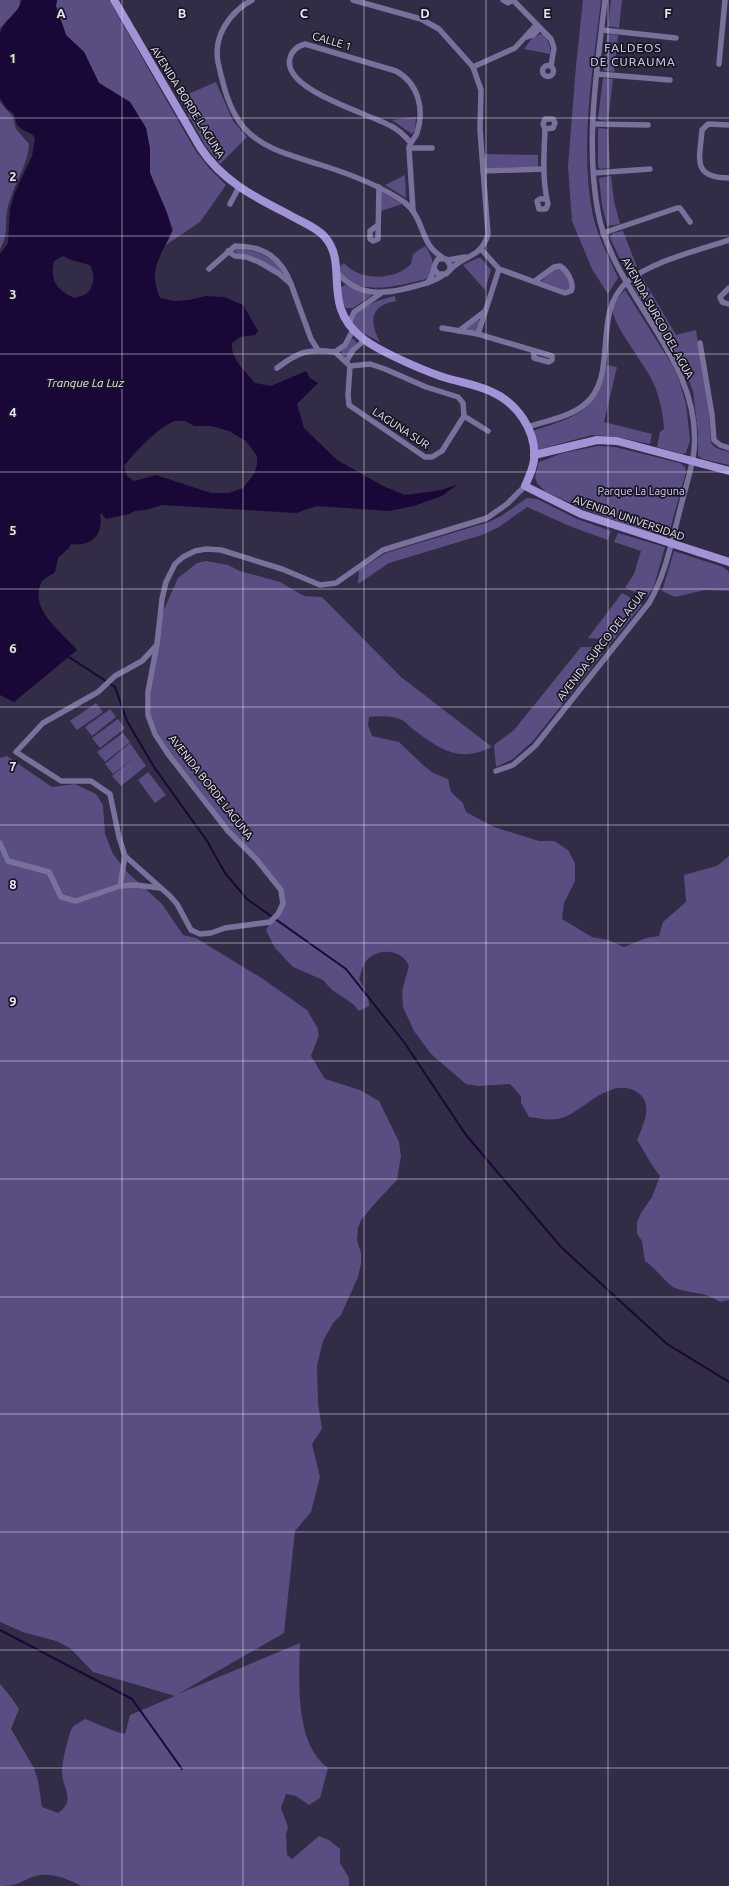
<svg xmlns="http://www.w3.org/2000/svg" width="729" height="1886" viewBox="0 0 729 1886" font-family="Ubuntu,sans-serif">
<rect width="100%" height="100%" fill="#322c46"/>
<g fill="#5a4d81">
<path d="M0,0H20L19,8L0,28Z"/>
<path d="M57,0H109L195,150L209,168L226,185L200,222L166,245L173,230L167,213L150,173V149L146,128L130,102L99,83L84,52L66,35L56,6Z"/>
<path d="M583,0H601C593,70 579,145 593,216C598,238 609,257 618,278L608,294L592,269L572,221L568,166L576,66Z"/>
<path d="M611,0H622L619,28L608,26Z"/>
<path d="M543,33C548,40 551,46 550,54L524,49L533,37Z"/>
<path d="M610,34L618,35L614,72L605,71L603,69L607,36Z"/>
<path d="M603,78L613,79L608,121L599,120L598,118Z"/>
<path d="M216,82L233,121L247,137L220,164L205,145L179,98Z"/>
<path d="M0,102L13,117L16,129L29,144C28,166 13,185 8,207C4,222 9,236 0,249Z"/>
<path d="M416,117L415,130L412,134L392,120Z"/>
<path d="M600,128L608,129L610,168L600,169L598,167V129Z"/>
<path d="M485,154L538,155V167L485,168Z"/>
<path d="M405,175L406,198L385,185Z"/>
<path d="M611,176L614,201L620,224L607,226L602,205L599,178Z"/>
<path d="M380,191L402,204L381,211Z"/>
<path d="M623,231L637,267L629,272L626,271L610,238L613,233Z"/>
<path d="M425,246C433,257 437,269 426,279C402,285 349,300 339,267L344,263C359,281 395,281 411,264L413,254Z"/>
<path d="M237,248C256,251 270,255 283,271L281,273L237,254L234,250Z"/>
<path d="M478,258H481L491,270L485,290L463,265Z"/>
<path d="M556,268L563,270L571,287L567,291L541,281Z"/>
<path d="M642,277L676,335L696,330L709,415L711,443L716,448L729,452V465L703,459L698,456V432L693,391L683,366L644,307L632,284Z"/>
<path d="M345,285L370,294L371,296L353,308H346L341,302V287Z"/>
<path d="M625,290L672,365L679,380L686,404L690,440L686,453L683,454L657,447L660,432L664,429C663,410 658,389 648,373C641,360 613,324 613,311C613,303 620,295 625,290Z"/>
<path d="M395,296L396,301C370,306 369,320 380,342L359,331L352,321C355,308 383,298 395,296Z"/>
<path d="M477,319L480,321L476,332L465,329Z"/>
<path d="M351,339H354L357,343L345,357L342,355L341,351Z"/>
<path d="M605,365L617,367L604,422L652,434L650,444L616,437L592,435L537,450L533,431C557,422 586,417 597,392C601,384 602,374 605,365Z"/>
<path d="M598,446L615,447L680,463L685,467L686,472L668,537L665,538L586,510L546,492L537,483L535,477L539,462L563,453Z"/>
<path d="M527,498L537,499L577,519L611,531L608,540L572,527L527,507L499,527L482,535L389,563L358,584L359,570L386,553L489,522L501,516Z"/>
<path d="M618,533L665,547L654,586L647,597L625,588L634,574L641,551L614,542Z"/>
<path d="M674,551L723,567L729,572V591L705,590L675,597L662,591Z"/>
<path d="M206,561L228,565L240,571L280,582L304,596L322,597L401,677L492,747C459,763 441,750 414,730C410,727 406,722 402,720C392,715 380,716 369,717L368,725L372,736L399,742L423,765L433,773L448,779L451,792L463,803L466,812L494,827L539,841H554L568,850L575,863V881L564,903L562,919L592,937L608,940L624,947L646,938L659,936L663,922L686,902L684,875L717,866L729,856V1300L720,1302C704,1291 691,1294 675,1288C669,1286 654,1267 645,1261L642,1241L637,1234V1222L641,1213L652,1197L660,1176C651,1165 645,1152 637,1140C644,1123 655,1102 635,1091C628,1087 618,1087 611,1090C597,1094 581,1109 569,1115C557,1122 542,1119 529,1117L521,1103V1096L510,1084L478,1086L466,1084L431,1054L414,1031L403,1007L402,991L409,966C402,949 378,947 366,961C363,965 361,973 359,979L368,996L369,1006L359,1011L353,1004L332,990L323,980L293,967L275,948L266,930L278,910L282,894L216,813L203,794L171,755L151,721V685L163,612L178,578L197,563Z"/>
<path d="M622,593L641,603L642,605L609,645L599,639L588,638Z"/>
<path d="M581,647H596L603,653L533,741L513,759L496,767L494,745L514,730Z"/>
<path d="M96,703L103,712L77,730L70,721Z"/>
<path d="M110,709L116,717L92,736L85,727Z"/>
<path d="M118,719L125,728L100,748L92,738Z"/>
<path d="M123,733L130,742L105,762L97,752Z"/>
<path d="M130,743L146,766L121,786L112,776L136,756L113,774L105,764Z"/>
<path d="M7,756L52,787L75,784L96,794L103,805L105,834L113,854L127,872L162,904L183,935L196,938L263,979L307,1010L317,1027L319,1035L311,1056L325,1079L360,1090L379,1101L399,1142L401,1156L397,1180L378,1200L361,1220L358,1228L357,1240L361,1253V1264L358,1277L341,1315L333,1323L323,1341L317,1366L318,1403L322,1429L312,1444L320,1477L311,1512L295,1531L284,1633L178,1694L300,1643C299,1677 296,1729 317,1757C320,1761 324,1765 328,1768L320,1798L309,1805L296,1796L286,1794L281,1808L288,1827L286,1835L287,1855L292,1859L319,1836L329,1840L340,1849V1863L349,1878V1886H81C68,1879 51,1872 36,1876C20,1881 19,1886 0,1886V1684L11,1697L19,1709L11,1729L34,1768L38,1781L42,1807L58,1813C76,1801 63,1789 62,1773C61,1766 69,1733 72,1728C75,1724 81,1722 85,1719C99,1724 111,1731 125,1734L130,1715L175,1696L93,1672L70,1648L56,1641L23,1632L0,1622V758Z"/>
<path d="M148,772L166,795L155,803L138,780Z"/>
</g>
<path fill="#190737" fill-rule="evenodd" d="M22,0H57L56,6L66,35L84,52L99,83L130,102L146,128L150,149V173L167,213L172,230C162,256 147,269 160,298L174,301L189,300L206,296L224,297L243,305L258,331L255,335L240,337L232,343C230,359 246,371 255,383L271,386L306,371L310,378L318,383L297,404L304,428L337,460L383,486L405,495L442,490L458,484L442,496L414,506L389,511L317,506L296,513L162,505L146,510L135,511L129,514L106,519L102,514H100C104,535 91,547 71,544L69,548L58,558L55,572C52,575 42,579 41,583C29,610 62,632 77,650L14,702L0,695V254L8,243L10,209L15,192L32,156L35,138L32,134L23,130L17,125L14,114L7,109L0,98V33C4,20 18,14 22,0ZM63,256L71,260L90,265C95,274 95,286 87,293C84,296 77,297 74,298C56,289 50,282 54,261ZM174,421H185L194,426H211L229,431L246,441L257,456V465L254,474L243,488L229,493H211L156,475L134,481L127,476L124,466C138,449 155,430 174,421Z"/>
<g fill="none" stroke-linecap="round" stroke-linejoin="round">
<g stroke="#190737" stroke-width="2">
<path d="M69,657L115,687L127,721L154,767L207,841L225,873L247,899L346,969L404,1042L466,1135L561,1247L667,1344L729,1382"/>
<path d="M0,1630L132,1699L182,1769"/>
</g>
<g stroke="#79709b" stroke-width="5.5">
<path d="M252,0C230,12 213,36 218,62C223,85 229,111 245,129C266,151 294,156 321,165C350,174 379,185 404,202C420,214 420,231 430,246C433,251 439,255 443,258"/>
<path d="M353,0L421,19L439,29L473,67L481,90L480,130L488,234C481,259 464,254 450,270"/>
<path d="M503,0L508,3L513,0L551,39L554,48L551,66"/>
<path d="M602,30L676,38"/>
<path d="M527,37L533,35L540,28"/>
<path d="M719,64L725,0"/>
<circle cx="548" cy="71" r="5.5"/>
<path d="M473,67L515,48L536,25"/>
<path d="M597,74L670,80"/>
<path d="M593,124L648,125"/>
<path d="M729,125L708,124L702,130C700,158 691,178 729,178"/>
<path d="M545,129L553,128L555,123L553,119H545L543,124L545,129C544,154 542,180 548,204L546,209H539L537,201L540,199H546"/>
<path d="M410,142C404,135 399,130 391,126C370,114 281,90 290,58C292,50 298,46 305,44L396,71C418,83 425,109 417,133C415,139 410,141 409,148L413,210"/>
<path d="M409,148H432"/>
<path d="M483,171L543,169"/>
<path d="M594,173L650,169"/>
<path d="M230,204L239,187"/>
<path d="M378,225L370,231V239L373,241L378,239L379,187"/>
<path d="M603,233L677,208H680L690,222"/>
<path d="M481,249L499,269L565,293L571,291C575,284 567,270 560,266L554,267L535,281"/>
<path d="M228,251L235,256L246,257L259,262L278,273L291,284L311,339L318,350"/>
<path d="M448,260L465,257"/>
<path d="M209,269L235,246C263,246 281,257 291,284"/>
<path d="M336,271C357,297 383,295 412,287C424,284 434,282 443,275"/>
<path d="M427,283C435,275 432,266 438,259H446L450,265V270L446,274H438L435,270"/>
<path d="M729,288L720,297L722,302L729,304"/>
<path d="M349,324L354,312L380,294"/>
<path d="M442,328L478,334L552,356V360L549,362L534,358V352"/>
<path d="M459,331L484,312"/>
<path d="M478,334L499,269"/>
<path d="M700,343L712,415L714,440L720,445L729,448"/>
<path d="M335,352L350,366L348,395L349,405L425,457H432L442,451L464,416L463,403L458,397L426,387L385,369L370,364L350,366"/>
<path d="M335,352L345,345L353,330"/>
<path d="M346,362L353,350L365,340"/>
<path d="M277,368C298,352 309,348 335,352"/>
<path d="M464,416L488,431"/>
<path d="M528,427C546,421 569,417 584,405C620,376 591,315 626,283C649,262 699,250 729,240"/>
<path d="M496,771L513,765L535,746L649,603C666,574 672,539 681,506C685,488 692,469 694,451C703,359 614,298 598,212C585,142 597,70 605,0"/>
<path d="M0,843L8,861L49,872L61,897L76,901L120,886L136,885L160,888"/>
<path d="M125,856L170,896L177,904L191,930L200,934L211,933L225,928L270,922L278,914L283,904L281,890L257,860L228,831L168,754L155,734L148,715V692L157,644L162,599L166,582L175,564L183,557L195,551L206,549L221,550L282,569L320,585L336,583L383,550L487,518L507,504L525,486"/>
<path d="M120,886L125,856L119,837L110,794L91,781H61L16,752L43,723L98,692L115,676L142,661L156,646"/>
</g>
<g stroke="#a293d7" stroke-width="8">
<path d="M114,0L200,147C221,180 254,197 288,214C299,221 315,226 324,236C350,264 320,303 361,337C376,350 420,369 440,376C457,382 475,384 492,392C517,403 537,431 534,460C533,469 529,477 525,486L581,514L729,562"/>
<path d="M534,455L597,440L617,441L729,471"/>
</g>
</g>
<path fill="none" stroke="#e7e4f5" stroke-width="1" stroke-opacity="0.55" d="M122,0V1886M243,0V1886M364,0V1886M486,0V1886M608,0V1886M0,118H729M0,236H729M0,354H729M0,472H729M0,589H729M0,707H729M0,825H729M0,943H729M0,1061H729M0,1179H729M0,1297H729M0,1414H729M0,1532H729M0,1650H729M0,1768H729"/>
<g text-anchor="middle" stroke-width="3.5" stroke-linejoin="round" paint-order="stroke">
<g font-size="11" fill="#e7e4f5" stroke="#191622">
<text transform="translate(332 41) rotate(17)" y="4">CALLE 1</text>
<text transform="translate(188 102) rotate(58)" y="4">AVENIDA BORDE LAGUNA</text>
<text transform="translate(658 318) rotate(61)" y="4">AVENIDA SURCO DEL AGUA</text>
<text transform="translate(401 428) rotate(33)" y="4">LAGUNA SUR</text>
<text transform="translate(629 518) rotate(19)" y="4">AVENIDA UNIVERSIDAD</text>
<text transform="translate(601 645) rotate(-52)" y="4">AVENIDA SURCO DEL AGUA</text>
<text transform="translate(211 787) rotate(52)" y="4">AVENIDA BORDE LAGUNA</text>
</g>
<g font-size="11" fill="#d4cafd" stroke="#191622">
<text x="641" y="495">Parque La Laguna</text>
</g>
<g font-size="12" letter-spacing="1" fill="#e2dcfe" stroke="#191622">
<text x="633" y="52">FALDEOS<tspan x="633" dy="14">DE CURAUMA</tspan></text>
</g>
<g font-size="12" font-style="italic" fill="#e3e0f2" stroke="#191622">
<text x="85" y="387">Tranque La Luz</text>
</g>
</g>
<g font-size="13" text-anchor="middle" font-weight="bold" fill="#e7e4f5" stroke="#191622" stroke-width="3.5" stroke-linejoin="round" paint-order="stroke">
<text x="61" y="18">A</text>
<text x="182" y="18">B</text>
<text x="304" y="18">C</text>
<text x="425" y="18">D</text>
<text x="547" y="18">E</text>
<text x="668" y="18">F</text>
<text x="13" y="63">1</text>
<text x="13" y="181">2</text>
<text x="13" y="299">3</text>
<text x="13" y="417">4</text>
<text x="13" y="535">5</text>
<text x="13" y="653">6</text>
<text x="13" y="771">7</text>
<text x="13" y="889">8</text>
<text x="13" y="1006">9</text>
</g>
</svg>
